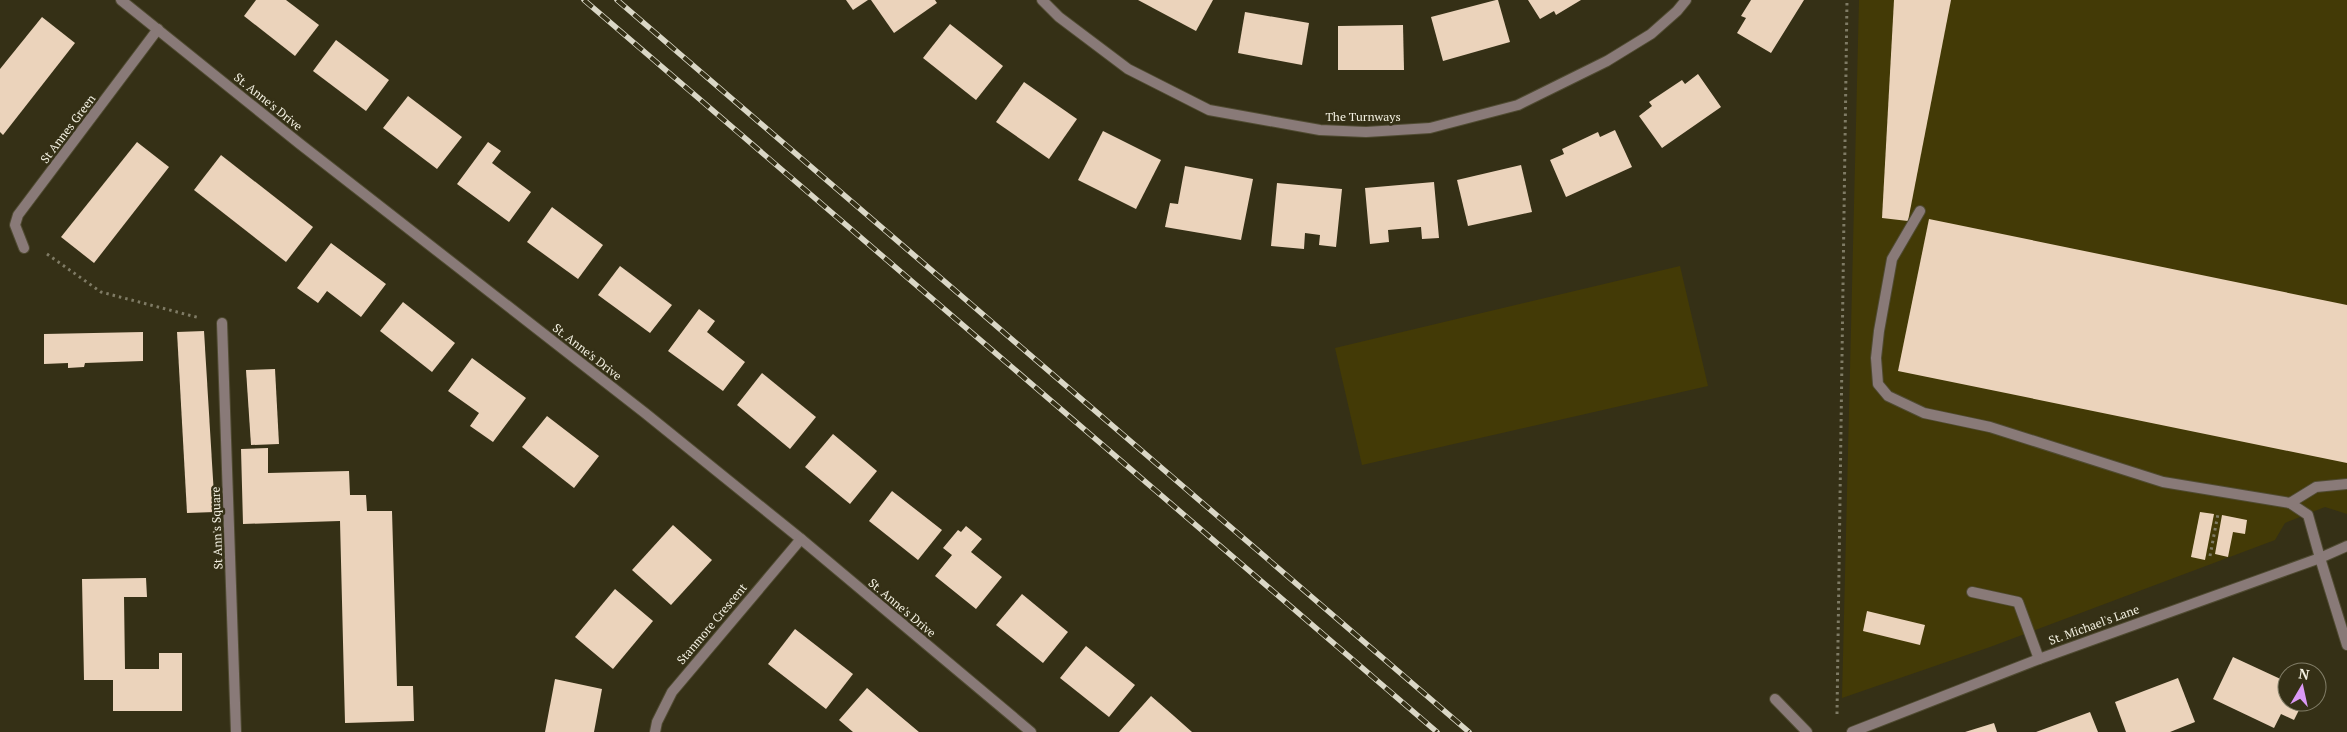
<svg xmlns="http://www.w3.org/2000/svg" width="2347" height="732" viewBox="0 0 2347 732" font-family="'PT Serif',serif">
<rect width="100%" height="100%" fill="#353016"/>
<g fill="#433a06">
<path d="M1859,0H2347V514L2325,507L2285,523L2275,540L1990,647L1842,698Z"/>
<path d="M1680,266L1708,386L1362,465L1335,348Z"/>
</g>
<g fill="#ebd3bb">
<path d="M256,0H286L319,25L295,56L244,16Z"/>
<path d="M846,0H868L853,10Z"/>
<path d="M871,0H935L937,3L894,33Z"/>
<path d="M1138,0H1213L1196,31Z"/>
<path d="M1496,0H1498L1510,42L1443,61L1431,17Z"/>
<path d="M1528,0H1581L1556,15L1554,11L1540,19Z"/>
<path d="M1751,0H1804L1771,53L1737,33L1746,18L1741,16Z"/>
<path d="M1894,0H1951L1908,221L1882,218Z"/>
<path d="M1245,12L1309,23L1302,65L1238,53Z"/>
<path d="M42,17L75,43L3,135L0,132V69Z"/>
<path d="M950,24L1003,66L976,100L923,58Z"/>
<path d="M1403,25L1404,70H1338V26Z"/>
<path d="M336,40L389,80L366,111L313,71Z"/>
<path d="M1698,74L1721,107L1662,148L1639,116L1652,106L1649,102L1682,80L1685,84Z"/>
<path d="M1024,82L1077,119L1049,159L996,122Z"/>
<path d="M408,96L462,137L437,169L383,128Z"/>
<path d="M1615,130L1632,167L1566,197L1550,160L1564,154L1562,149L1598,132L1600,137Z"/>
<path d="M1103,131L1161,160L1136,209L1078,180Z"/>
<path d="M137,142L169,167L94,263L61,237Z"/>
<path d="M488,142L501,151L492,163L531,192L509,222L457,184Z"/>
<path d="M221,155L313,227L286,262L194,190Z"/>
<path d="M1521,165L1532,212L1468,226L1457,180Z"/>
<path d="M1185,166L1253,179L1241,240L1165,227L1170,203L1178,204Z"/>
<path d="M1434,182L1439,238L1422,239L1421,227L1388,230L1389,242L1370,244L1365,188Z"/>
<path d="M1277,183L1342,189L1336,247L1319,245L1320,235L1305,233L1304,249L1271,246Z"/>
<path d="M552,207L603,245L578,279L527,242Z"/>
<path d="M1929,219L2347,305V463L1898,371Z"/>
<path d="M331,243L386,284L361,317L327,291L318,303L297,288Z"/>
<path d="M620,266L672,305L650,333L598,295Z"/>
<path d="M403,302L455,343L432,372L380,331Z"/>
<path d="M699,309L715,321L707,332L745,362L723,391L668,351Z"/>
<path d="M204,331L215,512L187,513L177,332Z"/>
<path d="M143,332V361L85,363L84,367L68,368V363L44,364V334Z"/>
<path d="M472,358L526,398L493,442L470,426L479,413L448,391Z"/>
<path d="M275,369L279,444L251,445L246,370Z"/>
<path d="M762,373L816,417L790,449L737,405Z"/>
<path d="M547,416L599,456L574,488L522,447Z"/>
<path d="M833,434L877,471L850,504L805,467Z"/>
<path d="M268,448V473L349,471L350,495H366L367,511H392L397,686H413L414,721L345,723L340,521L243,524L241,449Z"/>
<path d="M892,491L942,530L918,560L869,521Z"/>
<path d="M2200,512L2214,514L2205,560L2191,557Z"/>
<path d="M2222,515L2247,520L2245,534L2233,532L2228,557L2215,554Z"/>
<path d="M673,525L712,560L671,605L632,570Z"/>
<path d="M966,526L982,539L971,552L1002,577L976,609L935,576L952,555L943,548L958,530L961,532Z"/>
<path d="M146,578L147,597H124L125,669H159V653H182V711H113V680H84L82,579Z"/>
<path d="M615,589L653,621L613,669L575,637Z"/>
<path d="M1022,594L1068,632L1043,663L996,625Z"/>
<path d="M1867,611L1925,625L1920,645L1863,631Z"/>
<path d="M795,629L853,674L826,709L768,664Z"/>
<path d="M1086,646L1135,685L1109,717L1060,678Z"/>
<path d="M2233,657L2287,682V702H2303L2294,720L2281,714L2274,728L2213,699Z"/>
<path d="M2178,678L2195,722L2170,732H2126L2115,702Z"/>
<path d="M555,679L602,689L594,732H545Z"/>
<path d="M867,688L894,711L919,732H853L839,720Z"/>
<path d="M1151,696L1174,716L1192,732H1119Z"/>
<path d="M2090,712L2098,732H2036Z"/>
<path d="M1994,723L1997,732H1965Z"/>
</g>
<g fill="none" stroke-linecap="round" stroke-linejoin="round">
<defs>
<g id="lane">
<path d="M1920,211L1892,259L1879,331L1876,358L1878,384L1888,396L1924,413L1990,427L2163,482L2290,503L2308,515L2320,558"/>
<path d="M1972,592L2018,602L2039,659"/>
<path d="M1775,699L1807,732"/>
</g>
<g id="street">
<path d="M121,0L300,144L645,413L801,539L1031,732"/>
<path d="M1042,0L1059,17L1128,69L1209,110L1320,130L1366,132L1430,128L1518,105L1607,61L1651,34L1677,11L1686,0"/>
<path d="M24,248L15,225L18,215L158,29"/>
<path d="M222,323L236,732"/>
<path d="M2290,503L2316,487L2347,484"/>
<path d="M2320,558L2347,645"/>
<path d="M655,732L657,722L672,692L801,539"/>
<path d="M1852,732L2039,659L2320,558L2347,546"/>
</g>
</defs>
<use href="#lane" stroke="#504b32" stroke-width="12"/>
<use href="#street" stroke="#504b32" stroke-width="12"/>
<g stroke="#7f7b65" stroke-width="3" stroke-dasharray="2.5 4" stroke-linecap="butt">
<path d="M47,254L101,292L200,318"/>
<path d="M2210,556L2218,514"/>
<path d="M1837,714L1847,0"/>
</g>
<use href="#lane" stroke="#897a78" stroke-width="10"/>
<use href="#street" stroke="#897a78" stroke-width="10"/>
<defs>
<g id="rail">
<path d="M584,0L1437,732"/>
<path d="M617,0L1469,732"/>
</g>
</defs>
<use href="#rail" stroke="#dad7c6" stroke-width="5.5"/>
<use href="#rail" stroke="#353016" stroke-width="4" stroke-dasharray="11" stroke-linecap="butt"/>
</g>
<g text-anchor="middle" stroke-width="5" stroke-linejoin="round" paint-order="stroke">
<g font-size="12" fill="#f3f0e1" stroke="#353016">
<text transform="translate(268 102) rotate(39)" y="4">St. Anne's Drive</text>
<text x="1363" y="121">The Turnways</text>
<text transform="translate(68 129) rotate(-53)" y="4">St Annes Green</text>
<text transform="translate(587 352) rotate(38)" y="4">St. Anne's Drive</text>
<text transform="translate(217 528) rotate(-92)" y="4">St Ann's Square</text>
<text transform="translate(902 608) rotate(40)" y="4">St. Anne's Drive</text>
<text transform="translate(712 624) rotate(-50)" y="4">Stanmore Crescent</text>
<text transform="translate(2094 625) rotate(-20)" y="4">St. Michael's Lane</text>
</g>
</g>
<g transform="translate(2302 687) rotate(9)"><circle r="24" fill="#353016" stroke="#817d67"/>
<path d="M0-4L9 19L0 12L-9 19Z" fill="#db99f5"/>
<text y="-8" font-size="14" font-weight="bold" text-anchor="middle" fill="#f3f0e1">N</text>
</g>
</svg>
